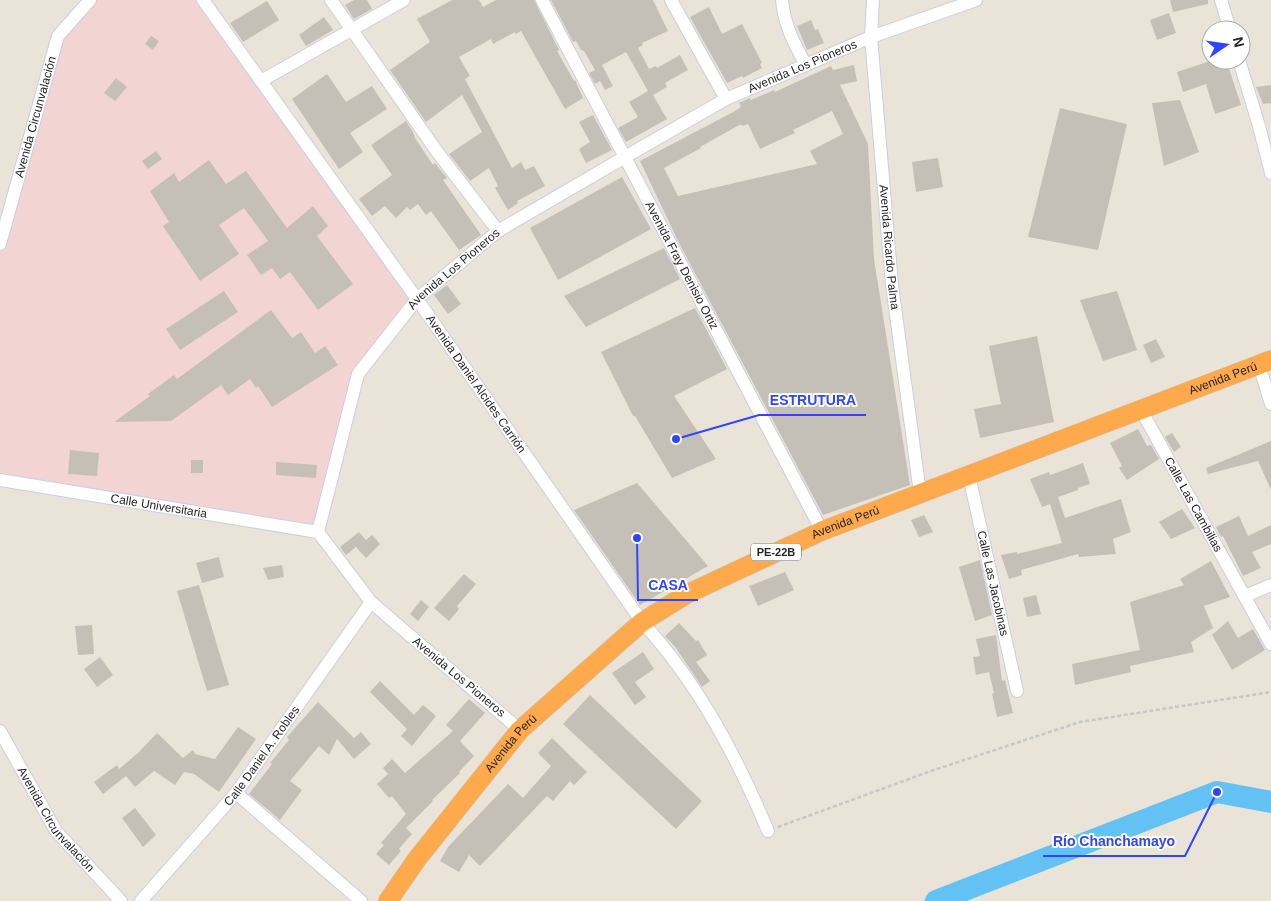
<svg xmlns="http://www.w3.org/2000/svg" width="1271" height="901" viewBox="0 0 1271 901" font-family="Arial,sans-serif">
<rect width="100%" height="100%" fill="#eae3d7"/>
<path fill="#f2d4d3" d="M90,0H203L417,299L358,374L318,532L0,480V244L58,36Z"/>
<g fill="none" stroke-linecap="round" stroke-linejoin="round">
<path stroke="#63c1f3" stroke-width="22" d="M936,901L1217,792L1271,802"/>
</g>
<g fill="#c5c0b7" fill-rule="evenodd">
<path d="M354,0H367L372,9L354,19L345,5Z"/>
<path d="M452,0H479L483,7L496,0H534L559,50L557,51L574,81L575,80L583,98L565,109L521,31L516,34L515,32L493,44L491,39L459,57L470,76L465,79L512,168L521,162L525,170L534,166L545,186L517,201L518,203L508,210L495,188L498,186L489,168L470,181L449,154L482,132L462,95L426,122L390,70L430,42L417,19Z"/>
<path d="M551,0H653L668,31L642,43L643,45L638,48L649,69L656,66L657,68L680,55L688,70L665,83L667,87L653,95L667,119L626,142L618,128L638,117L629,102L648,91L626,52L602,65L613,86L605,90L600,81L595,84L589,73L595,70L584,51L581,50L576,41L573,42Z"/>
<path d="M1170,0H1208V4L1173,12Z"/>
<path d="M267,1L279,20L243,42L230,23Z"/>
<path d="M709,7L722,34L742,24L762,63L760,64L762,68L743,78L742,76L727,83L690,17Z"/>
<path d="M1169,13L1176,33L1157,40L1150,20Z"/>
<path d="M324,17L333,30L306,46L299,35Z"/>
<path d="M811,20L815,30L818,29L824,43L807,50L797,26Z"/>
<path d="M151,36L159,41L153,50L145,44Z"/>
<path d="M1213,60H1226L1241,105L1215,114L1206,84L1183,92L1177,72Z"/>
<path d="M854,65L857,81L840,85L868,144L874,259L910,485L823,515L678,241L640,161L735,111L741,107L739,103L750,98L751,100L774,90L775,92L831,66L833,70ZM832,111L843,134L810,151L817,164L678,196L664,168L701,148L700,147L741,124L742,126L748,124L760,149L795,133L793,130Z"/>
<path d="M327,74L346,102L372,86L387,109L350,133L363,152L339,169L292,99Z"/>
<path d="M116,78L127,87L115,101L104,93Z"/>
<path d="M1271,85V103L1263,104L1256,87Z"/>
<path d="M1180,100L1199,152L1164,166L1152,103Z"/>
<path d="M1060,108L1127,124L1098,250L1028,237Z"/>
<path d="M593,115L612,150L586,163L579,149L590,142L579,122Z"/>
<path d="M406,121L413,132L415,138L433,165L435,163L447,178L443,180L481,235L459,250L431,211L426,215L418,204L410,210L407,207L396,218L385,206L372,216L359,199L392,175L371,145Z"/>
<path d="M156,151L162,159L148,169L142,161Z"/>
<path d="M938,158L943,187L916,192L912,162Z"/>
<path d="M209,160L226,184L246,171L287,228L313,206L328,226L317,236L353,284L318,310L290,272L280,279L272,268L261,275L247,255L268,241L244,208L219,225L239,254L200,281L163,226L169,222L150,191L174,173L179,182Z"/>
<path d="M622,177L651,229L558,280L530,228Z"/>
<path d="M664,248L680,279L586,327L564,296Z"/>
<path d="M447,285L461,304L448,314L434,295Z"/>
<path d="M224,291L238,312L180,350L166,329Z"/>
<path d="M1117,291L1137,350L1103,361L1080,300Z"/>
<path d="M695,308L727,369L674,396L716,459L672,478L635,416H633L601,352Z"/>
<path d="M271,310L292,338L301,332L315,353L325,346L338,365L272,407L258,386L256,388L250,379L228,395L221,385L171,421L114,422L150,396L148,394L174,375L177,379Z"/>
<path d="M1037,336L1054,422L980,438L974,409L1001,404L989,346Z"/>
<path d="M1156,339L1165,357L1151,363L1143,345Z"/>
<path d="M1138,429L1147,446L1151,445L1159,459L1127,480L1119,468L1122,466L1110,443Z"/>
<path d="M1172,433L1181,447L1174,452L1165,437Z"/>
<path d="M1271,441V490L1258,461L1208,474L1206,468Z"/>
<path d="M70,450L99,453L97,476L68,474Z"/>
<rect x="191" y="460" width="12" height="13"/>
<path d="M276,462L317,465L316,478L276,475Z"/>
<path d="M1083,463L1090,484L1078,488V490L1058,497L1065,518L1121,499L1131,532L1113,539L1116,554L1079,557L1078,554L1021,570L1022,575L1009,579L1001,555L1017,552V554L1062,543L1050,504L1042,507L1030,479L1049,472L1050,475Z"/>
<path d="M637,483L708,566L640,605L574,510Z"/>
<path d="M1182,509L1195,528L1171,539L1159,522Z"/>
<path d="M924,515L933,532L919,537L911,520Z"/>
<path d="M1239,516L1248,536L1271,525V544L1252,552L1261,568L1243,576L1223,536L1221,537L1216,527Z"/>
<path d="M359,532L366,540L372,535L380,544L366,558L356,547L346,555L340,547Z"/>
<path d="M219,557L224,577L202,583L196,563Z"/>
<path d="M980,560L992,615L975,621L959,567Z"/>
<path d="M1211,561L1230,597L1204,606L1213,628L1191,642L1194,652L1130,666L1131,672L1075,685L1072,664L1140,650L1130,602L1184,585L1180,579Z"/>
<path d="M282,565L284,577L268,580L263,568Z"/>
<path d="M785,572L794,590L758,606L749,586Z"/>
<path d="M464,574L476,584L457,606L459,609L449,621L434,608Z"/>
<path d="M199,585L229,685L207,691L177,591Z"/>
<path d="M1036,595L1041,614L1027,617L1023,598Z"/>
<path d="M421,600L429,607L418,621L410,614Z"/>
<path d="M1228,621L1238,638L1253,629L1265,650L1232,670L1212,635Z"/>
<path d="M679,623L696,641L698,640L707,655L696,662L710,681L702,687L676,648L665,636Z"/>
<path d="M92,625L94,654L78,655L75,626Z"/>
<path d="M996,635L1002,681L1005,680L1013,713L997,717L992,694L994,693L989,672L976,675L973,657L980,656L976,639Z"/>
<path d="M643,652L654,669L635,682L646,697L635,705L612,673Z"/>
<path d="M100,657L113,675L97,687L84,669Z"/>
<path d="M380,681L414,715L423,705L436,716L412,746L401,736L407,729L370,692Z"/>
<path d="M590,695L702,801L676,829L563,724Z"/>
<path d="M469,699L485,713L460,741L474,756L459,772L460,773L432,800L433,801L406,828L412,834L399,849L401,851L389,865L376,854L384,845L381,843L406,814L392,796L389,798L377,784L388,774L383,768L392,759L405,773L453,731L446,725Z"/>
<path d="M318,702L354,738L361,732L371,744L354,759L337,739L329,755L319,746L290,781L302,790L280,820L249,794L272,764L270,763L289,740L287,737Z"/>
<path d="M238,727L256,739L219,792L194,774L184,772L175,785L154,771L135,787L126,776L103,794L94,782L117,765L119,769L139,752L157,733L183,758L193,750L195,754L215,759Z"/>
<path d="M552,738L587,772L574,785L570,781L553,801L547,796L480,866L469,855L459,872L440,861L448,847L508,784L523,798L551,766L538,753Z"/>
<path d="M135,808L156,835L143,847L122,818Z"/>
</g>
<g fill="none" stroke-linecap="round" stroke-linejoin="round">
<defs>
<g id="minor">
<path id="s1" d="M203,0L417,299L642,622C698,683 736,755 768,831"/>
<path d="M331,0L438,153L498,231"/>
<path id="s2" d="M542,0L822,531"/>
<path d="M671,0L726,99"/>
<path d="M782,0C784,24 794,44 806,65"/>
<path id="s3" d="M873,0L871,37L892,285L920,493"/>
<path d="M1221,0L1230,30"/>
<path d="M1239,60L1259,126L1271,173"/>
<path d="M261,81L404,0"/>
<path id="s4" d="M0,244L58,36L90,0"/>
<path d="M1259,365L1271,404"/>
<path id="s5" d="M1141,410L1271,644"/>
<path id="s6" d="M969,476L1017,691"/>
<path id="s7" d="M0,480L318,532"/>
<path d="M1245,596L1271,585"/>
<path id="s8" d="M520,730L371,602L318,532L358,374L417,299L498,231L625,157L726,99L871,37L976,0"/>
<path id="s9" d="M0,731L56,831L121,901"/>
<path d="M236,793L361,901"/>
<path id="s10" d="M141,901L236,793L371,602"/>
</g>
<g id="highway">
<path id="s11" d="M388,901L417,859L520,730L642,622L687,594L822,531L1271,360"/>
</g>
</defs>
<use href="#minor" stroke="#cccee1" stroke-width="14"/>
<use href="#highway" stroke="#c7c7c7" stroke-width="20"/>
<path stroke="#c7c7c7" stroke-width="2.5" stroke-dasharray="4 2.5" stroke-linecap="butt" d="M778,827L928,772L1080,722L1271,692"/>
<use href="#minor" stroke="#fff" stroke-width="12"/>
<use href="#highway" stroke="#ffa94d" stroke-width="19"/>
</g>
<g text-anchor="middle" stroke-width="4" stroke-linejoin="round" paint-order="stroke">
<rect fill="#fff" stroke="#676767" stroke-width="1" x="751" y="543.5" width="50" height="17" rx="4"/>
<g font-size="11" font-weight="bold" fill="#262626">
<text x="776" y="556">PE-22B</text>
</g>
<g font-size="12" fill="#262626" stroke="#fff">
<text dy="4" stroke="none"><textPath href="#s8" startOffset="995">Avenida Los Pioneros</textPath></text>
<text dy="4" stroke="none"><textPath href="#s4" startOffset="132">Avenida Circunvalación</textPath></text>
<text dy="4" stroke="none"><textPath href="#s3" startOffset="248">Avenida Ricardo Palma</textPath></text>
<text dy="4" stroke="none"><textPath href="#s2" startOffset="300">Avenida Fray Denisio Ortiz</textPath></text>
<text dy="4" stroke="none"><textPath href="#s8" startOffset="590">Avenida Los Pioneros</textPath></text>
<text dy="4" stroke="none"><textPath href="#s11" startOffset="1010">Avenida Perú</textPath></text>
<text dy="4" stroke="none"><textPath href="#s1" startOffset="471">Avenida Daniel Alcides Carrión</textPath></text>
<text dy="4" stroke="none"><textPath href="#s5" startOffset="108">Calle Las Cambilias</textPath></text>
<text dy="4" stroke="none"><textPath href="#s7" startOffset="161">Calle Universitaria</textPath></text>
<text dy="4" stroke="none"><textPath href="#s11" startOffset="606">Avenida Perú</textPath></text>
<text dy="4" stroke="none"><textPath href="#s6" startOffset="110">Calle Las Jacobinas</textPath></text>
<text transform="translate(459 677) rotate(40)" y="4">Avenida Los Pioneros</text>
<text dy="4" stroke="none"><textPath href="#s11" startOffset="200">Avenida Perú</textPath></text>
<text dy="4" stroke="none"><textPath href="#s10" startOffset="189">Calle Daniel A. Robles</textPath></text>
<text dy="4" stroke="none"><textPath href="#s9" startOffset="105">Avenida Circunvalación</textPath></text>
</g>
</g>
<path fill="none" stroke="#2f45ff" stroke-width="2" d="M676 439L759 415H866M637 538L638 600H698M1217 792L1185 856H1043"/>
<g fill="#2f45ff" stroke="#fff" stroke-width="2">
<circle cx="676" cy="439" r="5"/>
<circle cx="637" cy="538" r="5"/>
<circle cx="1217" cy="792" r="5"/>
</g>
<g font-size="14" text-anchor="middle" font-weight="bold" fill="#2f45ff" stroke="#fff" stroke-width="4" stroke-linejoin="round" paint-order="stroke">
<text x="813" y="405">ESTRUTURA</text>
<text x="668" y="590">CASA</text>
<text x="1114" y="846">Río Chanchamayo</text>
</g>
<g transform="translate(1226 45) rotate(77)"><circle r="24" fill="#ffffff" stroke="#a8a8a8"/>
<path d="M0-4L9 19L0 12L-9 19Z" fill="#2f45ff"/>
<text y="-8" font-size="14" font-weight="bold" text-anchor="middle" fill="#262626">N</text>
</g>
</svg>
